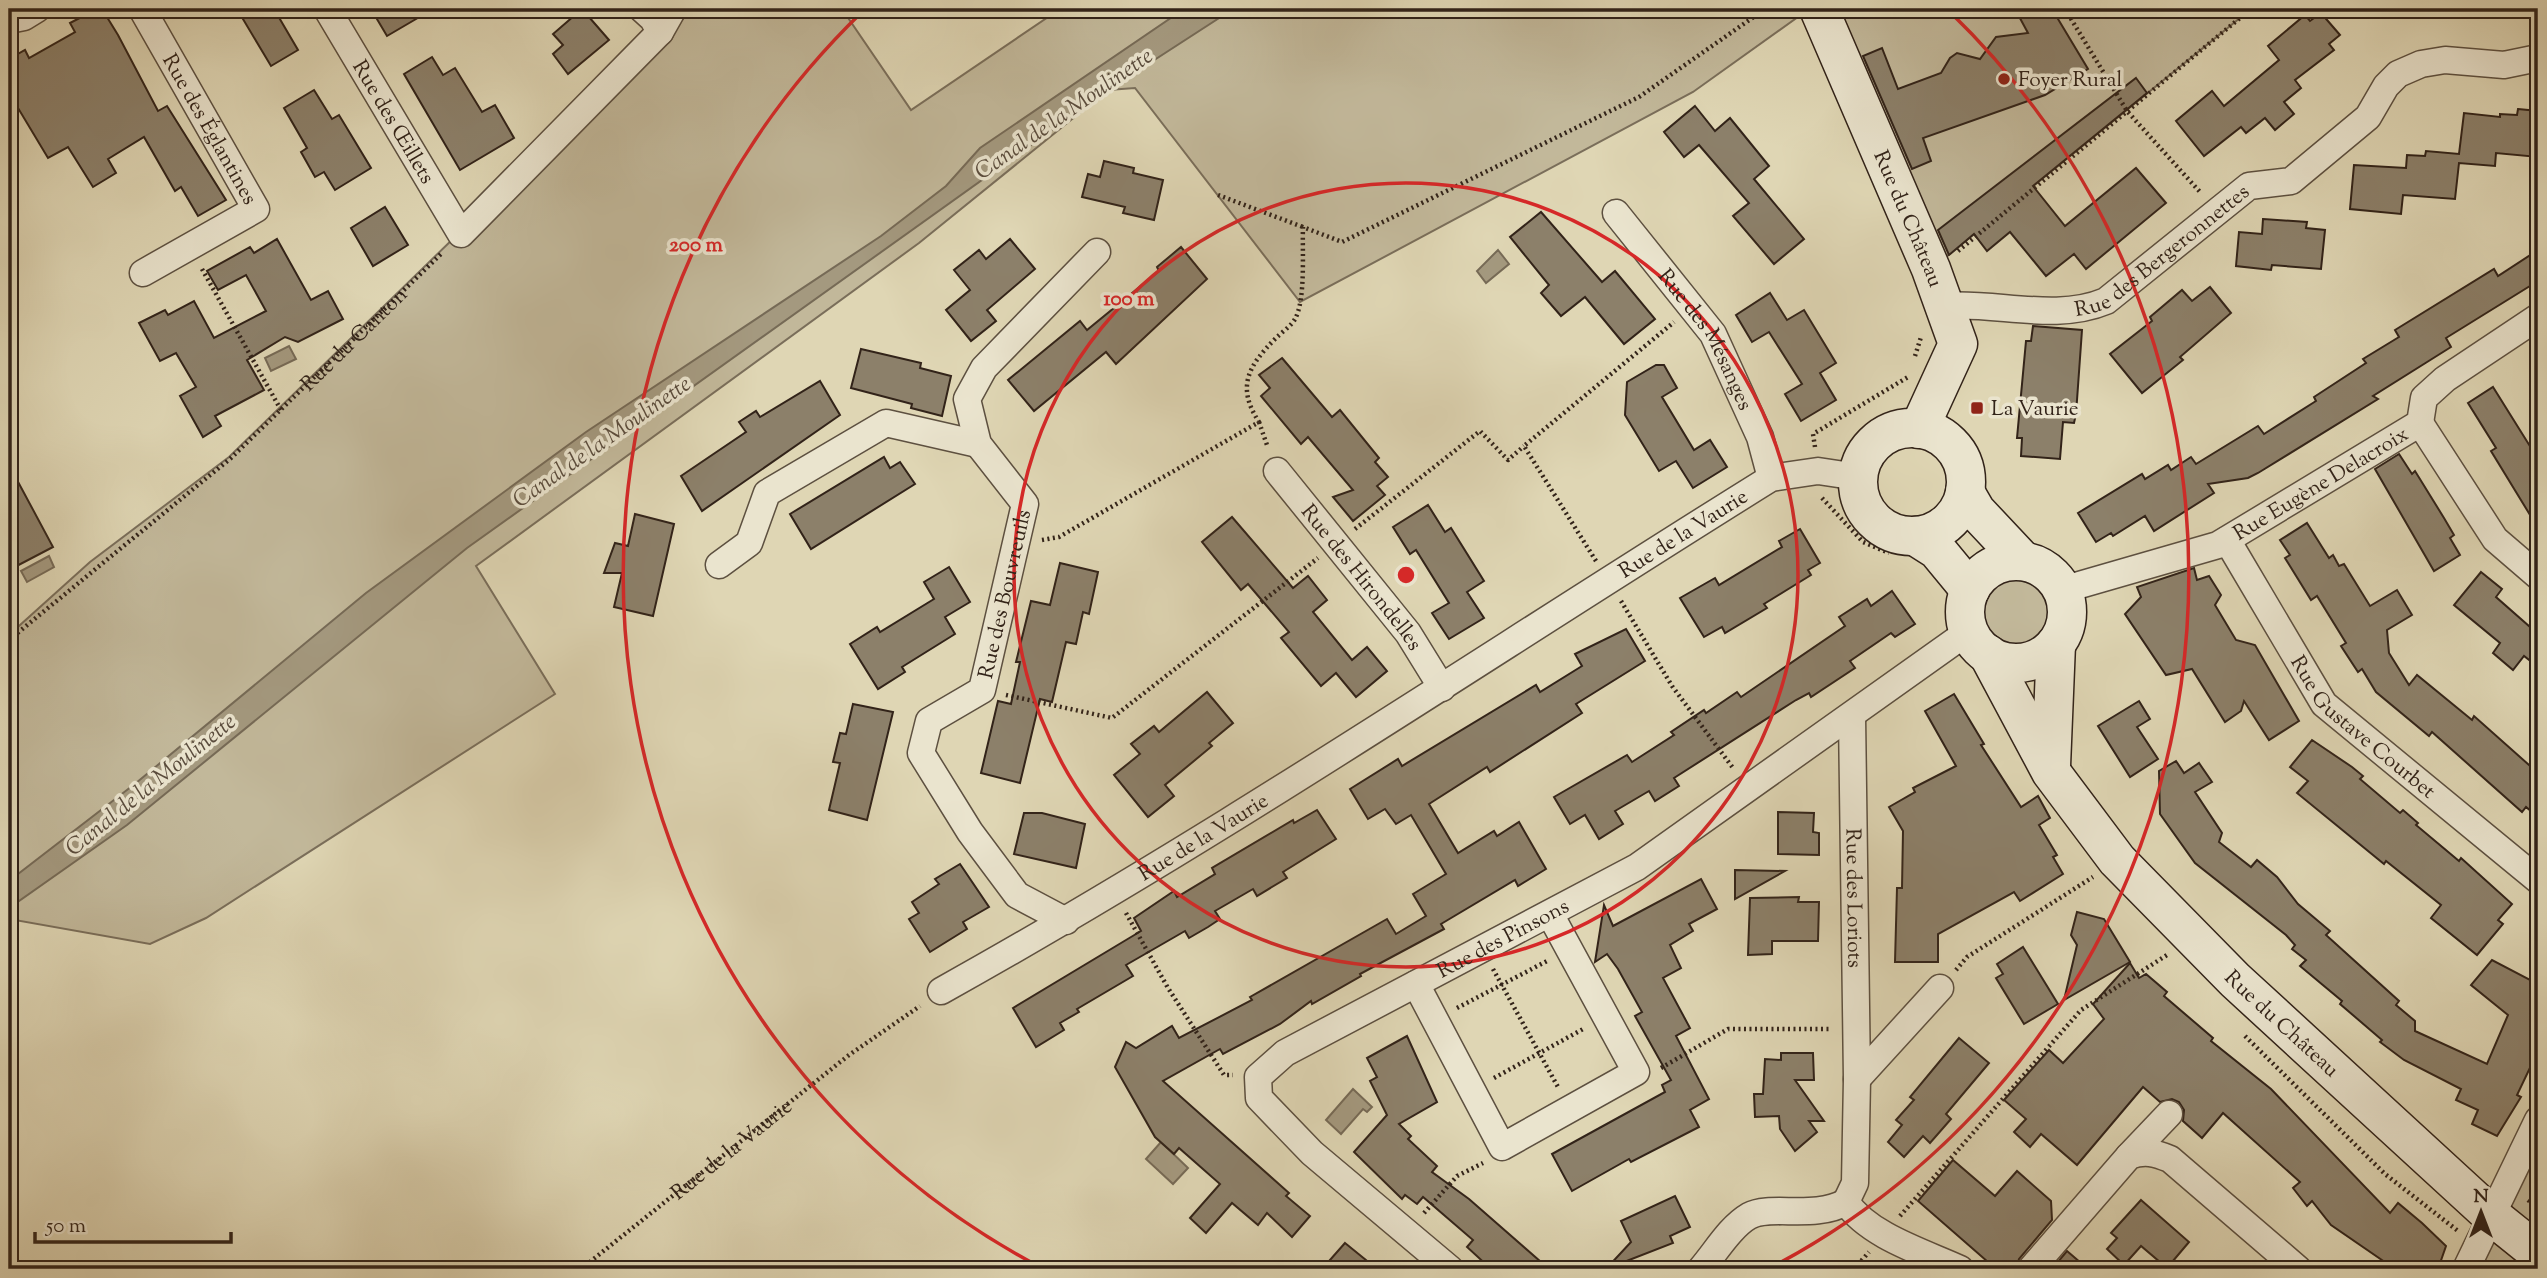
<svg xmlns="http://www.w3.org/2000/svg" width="2547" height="1278" viewBox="0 0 2547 1278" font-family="'Sorts Mill Goudy',serif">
<rect width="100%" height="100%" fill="#dfd6b4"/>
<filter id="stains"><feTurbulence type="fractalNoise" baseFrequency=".00286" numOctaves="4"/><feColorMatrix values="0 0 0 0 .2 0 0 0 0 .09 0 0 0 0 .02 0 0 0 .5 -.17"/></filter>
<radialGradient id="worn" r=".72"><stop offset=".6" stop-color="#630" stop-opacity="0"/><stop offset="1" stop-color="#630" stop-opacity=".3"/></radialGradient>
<g fill="#c2b89a" stroke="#7a6e5a" stroke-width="2">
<path d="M675,9H842L911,110L1060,9H1809L1693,92L1300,302L1135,88L1108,90L919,243L476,566L555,694L206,918L150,944L9,919V635L90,562L229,457L459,233Z"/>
<path d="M1819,9H2251L1931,269Z"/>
<path d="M2019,571C2103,596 2028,702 1977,615C1984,592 1994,575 2019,571Z"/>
<path d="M2538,1120V1263L2535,1269H2466Z"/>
</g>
<g fill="#a4997f" stroke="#766a56" stroke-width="2">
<path d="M1184,9H1233L1108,90L467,548L127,825L9,908V881L136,783L366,593L586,432L881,236L946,186L980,148Z"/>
<path d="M1498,250L1509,264L1486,283L1477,271Z"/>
<path d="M289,346L296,359L271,371L265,358Z"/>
<path d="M49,556L54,567L27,582L21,571Z"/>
<path d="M1353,1089L1372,1107L1367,1112L1363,1109L1341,1134L1326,1120Z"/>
<path d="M1161,1142L1188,1168L1173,1184L1146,1159Z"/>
</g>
<g fill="#8c806a" stroke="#322319" stroke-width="2">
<path d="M97,9H102L118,35L158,111L167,106L226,200L198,216L181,187L175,191L144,137L108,159L116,173L93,187L68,147L48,158L9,93V59L25,50L29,58L75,32L70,23Z"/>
<path d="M237,9H274L298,50L271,66Z"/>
<path d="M371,9H433L387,36Z"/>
<path d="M582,9L609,40L568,74L553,54L563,45L553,34Z"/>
<path d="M2015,9H2052L2088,69L2045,95L1923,138L1931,161L1912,169L1863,56L1882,48L1898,89L1941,73L1950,58L1957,53L1980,59L1996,37L2028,33Z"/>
<path d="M2321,13L2340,35L2329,44L2334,50L2295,80L2301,88L2284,102L2294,114L2275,130L2265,118L2246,133L2241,127L2204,156L2176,121L2212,91L2224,106L2279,60L2268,46L2305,15L2310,21Z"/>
<path d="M432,57L443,75L455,68L482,112L495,105L514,138L460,170L404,74Z"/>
<path d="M2136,78L2147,93L2033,186L2065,226L2136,168L2166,203L2086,269L2074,254L2046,276L2010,232L1987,251L1974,234L1949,255L1938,230Z"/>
<path d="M314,90L332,119L339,115L371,168L335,190L324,172L315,177L301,152L307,148L284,108Z"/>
<path d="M1695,106L1715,131L1730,118L1769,166L1754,179L1804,239L1774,264L1733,216L1749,203L1699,145L1684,157L1664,132Z"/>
<path d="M2518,109L2538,111V157L2496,153L2495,166L2459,163L2455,199L2403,195L2401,214L2350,209L2354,165L2406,168L2407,155L2425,156L2426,151L2459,154L2464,113L2500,117V114L2517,115Z"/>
<path d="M1104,161L1134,168L1133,173L1163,180L1154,220L1123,213L1125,207L1082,197L1088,174L1100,177Z"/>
<path d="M385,207L408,245L373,266L351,228Z"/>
<path d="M1541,212L1602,282L1615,271L1655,319L1624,344L1585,297L1561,316L1541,293L1549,285L1510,237Z"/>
<path d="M2263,219L2307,222L2306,228L2325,230L2321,269L2272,265L2271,270L2236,266L2239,232L2262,234Z"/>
<path d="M277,239L311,300L328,291L343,319L298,342L285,337L247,360L264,390L215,416L221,426L203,437L180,396L196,387L176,353L160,361L139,323L165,310L168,315L194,301L214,338L266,311L246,275L218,290L207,271L250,247L254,253Z"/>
<path d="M1010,239L1035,269L987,310L996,321L971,341L946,310L970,290L954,270L979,250L986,259Z"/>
<path d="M1181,247L1207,279L1116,364L1106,352L1034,411L1008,380L1080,321L1087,330L1159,271L1157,267Z"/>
<path d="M2538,250V281L2446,338L2451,347L2373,396L2378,399L2258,473L2248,478L2208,484L2214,493L2154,531L2145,516L2113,536L2111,533L2096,542L2078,513L2142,474L2145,479L2168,465L2171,470L2191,457L2196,464L2258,426L2264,434L2316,401L2314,397L2366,363L2363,359L2399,337L2395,330L2494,269L2498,276Z"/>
<path d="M2210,287L2231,313L2180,357L2183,360L2142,393L2110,354L2152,321L2150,317L2182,290L2192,301Z"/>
<path d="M1770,293L1787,320L1804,310L1836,363L1820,373L1836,400L1801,421L1785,394L1802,384L1769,332L1752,342L1736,315Z"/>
<path d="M2033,326L2082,330L2076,414L2074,423L2063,422L2060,459L2021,456L2022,438H2017L2026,341H2031Z"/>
<path d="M861,349L921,363L920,368L951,376L942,416L911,408L912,404L851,388Z"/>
<path d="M1282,358L1332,417L1340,410L1379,458L1375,462L1388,477L1377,486L1385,495L1353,521L1333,497L1353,490L1308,437L1301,444L1261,396L1270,388L1259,375Z"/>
<path d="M1656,365H1664L1677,388L1662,397L1694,450L1710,440L1727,467L1693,488L1676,461L1659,471L1625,415L1627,382Z"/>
<path d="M820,381L840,415L702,511L681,476L746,432L739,422L756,411L760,417Z"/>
<path d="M2493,387L2538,459V528L2491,451L2496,448L2468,403Z"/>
<path d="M2399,454L2412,474L2415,471L2444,518L2454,535L2450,538L2460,555L2434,571L2375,469Z"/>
<path d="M884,457L890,468L900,462L915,484L811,549L790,514Z"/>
<path d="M9,465L53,547L9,570Z"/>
<path d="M1428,505L1445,532L1451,528L1484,581L1467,592L1484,618L1449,639L1432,613L1449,603L1416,550L1410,554L1393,527Z"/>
<path d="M635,514L674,524L653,616L614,607L622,573H604L615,543L628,546Z"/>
<path d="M1232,517L1293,588L1308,576L1327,600L1313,612L1352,660L1367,647L1387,671L1356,697L1336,673L1321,686L1281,638L1289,632L1248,584L1241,590L1202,542Z"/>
<path d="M2307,523L2329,558L2333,555L2339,566L2344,564L2370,606L2397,590L2412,615L2387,630L2389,653L2409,685L2417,675L2472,720L2474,716L2538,773V817L2526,807L2522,812L2432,732L2429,736L2376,692L2362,669L2358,672L2341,646L2346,643L2317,596L2311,600L2285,558L2290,555L2280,540Z"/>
<path d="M1800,529L1820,563L1808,570L1811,575L1764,604L1767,608L1725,633L1722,627L1704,637L1680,598L1715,578L1719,585L1782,547L1779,541Z"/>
<path d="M1060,563L1098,572L1089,614L1083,612L1076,644L1066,642L1052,702L1040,699L1020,783L981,773L998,701L1011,704L1020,662H1016L1031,601L1050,605Z"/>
<path d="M949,567L970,602L945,617L955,634L902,667L905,672L878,689L850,644L877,627L880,632L934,599L924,582Z"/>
<path d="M2194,568L2197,580L2209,576L2221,595L2215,605L2236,640L2255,645L2299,721L2269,740L2244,701L2241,711L2225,722L2192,669L2166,675L2125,614L2141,597L2137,587Z"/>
<path d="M2481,572L2502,589L2496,597L2538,634V667L2524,656L2513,670L2493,653L2500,643L2454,605Z"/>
<path d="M1892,591L1915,624L1895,637L1891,633L1850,661L1855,668L1811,697L1809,693L1796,700L1674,778L1679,786L1655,801L1649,791L1615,811L1623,824L1599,839L1585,815L1570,824L1554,797L1627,755L1632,762L1674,735L1671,732L1704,710L1706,713L1737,692L1741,697L1845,626L1839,617L1867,599L1871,606Z"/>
<path d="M1626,629L1645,661L1576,704L1582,713L1490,772L1487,767L1429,804L1458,853L1494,831L1497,836L1519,822L1546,869L1518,886L1515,880L1441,924L1444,929L1360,974L1361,976L1312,1004L1311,1001L1280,1024L1223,1054L1220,1049L1163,1081L1289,1193L1286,1196L1310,1216L1292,1237L1267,1213L1258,1225L1232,1203L1206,1233L1190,1218L1220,1184L1179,1148L1174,1154L1155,1137L1115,1067L1126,1042L1136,1048L1172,1026L1179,1038L1252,1000L1250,997L1387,919L1396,934L1426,916L1413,894L1446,874L1411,815L1396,824L1385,809L1368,819L1350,789L1398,759L1402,766L1536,685L1540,692L1582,666L1575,654Z"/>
<path d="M1207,692L1233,723L1209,743L1212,746L1165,785L1174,796L1148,817L1114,775L1140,754L1131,744L1154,726L1159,732Z"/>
<path d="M1954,694L1984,744L1981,745L2021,807L2038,796L2050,818L2039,825L2057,855L2053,857L2063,874L2020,901L2014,892L1938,934V962H1895L1897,888H1902L1903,831L1889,807L1915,792L1913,788L1956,766L1925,711Z"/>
<path d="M2139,701L2150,719L2137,727L2158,759L2130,777L2098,726Z"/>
<path d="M853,704L893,712L867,820L829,810L840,763L833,762L840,733L846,734Z"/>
<path d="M2312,740L2352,767L2363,776L2360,779L2400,813L2403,810L2418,823L2416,825L2459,861L2461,858L2512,904L2498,920L2503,924L2477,955L2431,918L2441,905L2386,861L2384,864L2297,793L2308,781L2290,767Z"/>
<path d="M2176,761L2184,773L2199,763L2212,782L2195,792L2222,833L2219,842L2251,867L2257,860L2277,877L2298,904L2330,931L2326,935L2399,1001L2396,1005L2415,1021V1031L2487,1064L2508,1015L2471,985L2492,960L2538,984V1051L2517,1095L2521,1097L2497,1136L2472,1124L2478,1110L2456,1100L2461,1089L2404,1060L2380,1042L2382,1040L2340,1004L2342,1001L2300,966L2306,960L2292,949L2295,945L2286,935L2195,863L2160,814L2159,771Z"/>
<path d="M1317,810L1336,839L1283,872L1287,878L1257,896L1253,889L1215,911L1220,919L1208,927L1189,938L1185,931L1126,965L1133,976L1077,1009L1079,1012L1060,1023L1064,1030L1036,1047L1013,1008L1141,931L1134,918L1174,891L1177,897L1215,874L1212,868L1293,820L1294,823Z"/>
<path d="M1778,812L1814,813L1813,832L1819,833V855L1778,854Z"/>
<path d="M1024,813H1042L1085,824L1076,868L1014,854Z"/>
<path d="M960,864L989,907L963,922L967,929L930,952L909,919L919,913L912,902L939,884L935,879Z"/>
<path d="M1735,870L1785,871L1735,899Z"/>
<path d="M1701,879L1717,909L1689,924L1693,931L1670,945L1681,968L1663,978L1690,1028L1676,1036L1709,1099L1690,1110L1699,1127L1631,1162L1629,1159L1572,1191L1552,1154L1665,1092L1662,1085L1671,1080L1635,1016L1642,1012L1618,969L1607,954L1595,962L1604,905L1613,926Z"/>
<path d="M1799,897L1798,902H1819L1818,941H1772V954L1748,955L1750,898Z"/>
<path d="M2077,912L2104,919L2130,962L2064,1000L2077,945L2071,935Z"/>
<path d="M2023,947L2058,1004L2024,1024L1996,978L2003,974L1997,964Z"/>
<path d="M2130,963L2139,978L2146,974L2167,992L2164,996L2213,1038L2211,1041L2271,1089L2390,1213L2398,1203L2422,1223L2446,1246L2438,1269H2395L2331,1225L2312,1201L2307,1206L2293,1188L2300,1182L2223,1113L2202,1138L2183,1121L2184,1110L2179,1102L2172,1099L2160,1102L2143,1087L2077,1165L2041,1134L2030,1147L2014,1132L2026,1119L2004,1100L2049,1050L2063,1063L2104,1019L2093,1004Z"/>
<path d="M1407,1036L1437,1102L1399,1124L1411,1136L1408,1139L1437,1166L1432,1172L1469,1199L1549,1269H1491L1467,1247L1473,1240L1423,1197L1417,1204L1405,1195L1402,1199L1354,1152L1387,1115L1370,1081L1377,1077L1367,1058Z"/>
<path d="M1959,1038L1989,1063L1946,1114L1951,1119L1930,1143L1923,1136L1904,1157L1888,1142L1902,1125L1896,1120L1914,1100L1910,1097Z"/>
<path d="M1781,1053H1813L1814,1080H1795L1824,1121H1809L1817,1132L1795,1151L1780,1129L1779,1116L1755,1117L1754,1094H1763L1765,1059L1781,1060Z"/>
<path d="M1953,1160L1995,1196L2017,1171L2051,1201L2052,1220L2019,1259L2016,1269H1996L1918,1201Z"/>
<path d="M1675,1196L1690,1227L1670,1236L1673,1243L1606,1269L1631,1242L1621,1221Z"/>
<path d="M2141,1200L2189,1242L2167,1268L2141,1246L2124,1265L2107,1249L2117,1238L2111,1233Z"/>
<path d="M1345,1243L1377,1269H1322Z"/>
<path d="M2067,1251L2088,1269H2052Z"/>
</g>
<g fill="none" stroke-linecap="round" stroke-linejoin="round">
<defs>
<g id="street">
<path id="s3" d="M142,9L256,209L143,273"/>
<path id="s4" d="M327,9L461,234L660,32L673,9"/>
<path d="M642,9L653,19L660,32"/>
<path d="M9,20L24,17L37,9"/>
<path id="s5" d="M1616,213L1713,334L1760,437L1771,478"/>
<path id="s6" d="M1945,306C1998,302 2056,322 2106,301L2249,186L2291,181L2368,117L2386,86L2398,74L2421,64L2445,60L2504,65L2538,58"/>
<path d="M2420,423L2495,539L2538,576"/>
<path id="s7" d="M1277,471L1408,633L1442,688"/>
<path id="s8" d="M2227,540L2324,704L2538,880"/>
<path d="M719,565L749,543L767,493L886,423L978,444"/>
<path id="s9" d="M2062,590L2218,545L2420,423L2424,398L2445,379L2538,317"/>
<path id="s10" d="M1852,716L1857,1079L1855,1183L1846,1202C1869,1236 1923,1252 1960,1269"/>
<path id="s11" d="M1066,921L1017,895L970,832L921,753L929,721L982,690L1025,504L978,444L967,399L984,368L1097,252"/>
<path d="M1416,984L1502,1147L1636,1072L1550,914"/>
<path id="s12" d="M941,991C1225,833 1494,650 1771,478L1818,471L1858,477"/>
<path d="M1857,1079L1940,988"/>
<path d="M2129,1156L2169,1114"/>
<path id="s13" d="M1450,1269L1312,1153L1259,1098L1258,1077L1285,1053L1637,867L1969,631"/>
<path d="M1701,1269C1715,1253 1730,1227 1749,1216C1771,1204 1814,1220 1846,1202"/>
<path d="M2031,1269L2129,1156C2145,1150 2155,1153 2170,1159L2298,1269"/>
<path d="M2466,1269L2538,1120"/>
</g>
<g id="secondary">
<path id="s14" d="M1819,9L1931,269L1958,344L1919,429"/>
<circle cx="1912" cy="482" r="54"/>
<path d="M1965,492L1976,511L2023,561"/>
<path d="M1915,536L1937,550L1970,590"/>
<circle cx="2016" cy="612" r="51"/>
<path id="s15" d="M1988,654L2051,772L2117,860L2235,980L2492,1216L2538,1253"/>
<path d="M2051,766L2056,644"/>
</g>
</defs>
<use href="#street" stroke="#5d5040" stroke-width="29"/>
<use href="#secondary" stroke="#322319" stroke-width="41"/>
<g stroke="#322319" stroke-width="4.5" stroke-dasharray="2 3.5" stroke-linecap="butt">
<path d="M2065,9L2127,111L2200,192"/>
<path d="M1218,195L1303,227"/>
<path d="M1958,251L2251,9"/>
<path d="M202,269L281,410"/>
<path d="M1915,356L1921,337"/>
<path d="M1259,422L1268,448"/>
<path d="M1815,447L1813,434L1908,377"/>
<path d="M1822,498L1863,542L1889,553"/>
<path d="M1355,529L1480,431L1508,460L1524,446"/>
<path d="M1042,540L1059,537L1259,422C1236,387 1248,366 1276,338C1282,332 1291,326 1295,319C1306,299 1302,250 1303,227L1342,242L1639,97L1765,9"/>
<path d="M1596,561L1524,446L1674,322"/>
<path d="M1621,601L1672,686L1733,768"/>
<path id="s1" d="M9,640L231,458L443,252"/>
<path d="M1006,695L1112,718L1318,558"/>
<path d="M1126,913L1168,988L1224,1075H1233"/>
<path d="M1493,969L1558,1087"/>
<path d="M1956,970L1967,957L2093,877"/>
<path d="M1457,1008L1549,960"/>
<path d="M2245,1036L2385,1174L2458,1231"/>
<path d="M1661,1068L1728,1029H1831"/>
<path d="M1494,1078L1585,1028"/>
<path d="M2528,1200L2538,1208"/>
<path d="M1424,1213L1457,1176L1483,1163"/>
<path d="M1900,1216L2081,1010L2167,955"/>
<path id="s2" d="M581,1269L849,1055L920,1006"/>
<path d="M1854,1269L1869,1252"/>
</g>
<use href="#street" stroke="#eae4ce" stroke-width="26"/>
<use href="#secondary" stroke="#eae4ce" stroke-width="38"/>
</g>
<g fill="none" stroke="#d62828" stroke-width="3.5">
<circle cx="1406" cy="575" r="392"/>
<path d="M1038 1266A783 783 0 0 1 862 12M1950 12A783 783 0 0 1 1774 1266"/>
</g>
<g fill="#8f2418" stroke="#eae4ce" stroke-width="2.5">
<circle cx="2004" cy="79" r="7"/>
<rect x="1970" y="401" width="14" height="14" rx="3.5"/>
</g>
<g text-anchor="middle" stroke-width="7" stroke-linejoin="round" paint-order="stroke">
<g font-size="21" fill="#322319" stroke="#eae4ce" text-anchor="start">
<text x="2018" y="86">Foyer Rural</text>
<text x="1991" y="415">La Vaurie</text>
</g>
<g font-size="21" fill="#322319" stroke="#eae4ce">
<text dy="7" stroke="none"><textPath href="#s4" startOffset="131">Rue des Œillets</textPath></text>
<text dy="7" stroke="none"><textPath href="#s3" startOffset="138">Rue des Églantines</textPath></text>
<text dy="7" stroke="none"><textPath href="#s14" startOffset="228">Rue du Château</textPath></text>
<text dy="7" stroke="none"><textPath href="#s6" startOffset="236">Rue des Bergeronnettes</textPath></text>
<text dy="7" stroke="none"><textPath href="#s1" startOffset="458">Rue du Canton</textPath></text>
<text dy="7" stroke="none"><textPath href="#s5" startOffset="156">Rue des Mésanges</textPath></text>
<text dy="7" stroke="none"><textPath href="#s9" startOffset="282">Rue Eugène Delacroix</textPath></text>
<text dy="7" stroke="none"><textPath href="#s12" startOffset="872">Rue de la Vaurie</textPath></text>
<text dy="7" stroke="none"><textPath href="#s7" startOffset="136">Rue des Hirondelles</textPath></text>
<text dy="7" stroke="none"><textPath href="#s11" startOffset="420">Rue des Bouvreuils</textPath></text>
<text dy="7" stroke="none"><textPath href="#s8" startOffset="234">Rue Gustave Courbet</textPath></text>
<text dy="7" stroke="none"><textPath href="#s12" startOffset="304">Rue de la Vaurie</textPath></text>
<text dy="7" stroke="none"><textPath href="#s10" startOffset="182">Rue des Loriots</textPath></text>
<text dy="7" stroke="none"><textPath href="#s13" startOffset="560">Rue des Pinsons</textPath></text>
<text dy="7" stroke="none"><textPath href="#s15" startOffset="476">Rue du Château</textPath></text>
<text dy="7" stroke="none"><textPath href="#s2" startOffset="192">Rue de la Vaurie</textPath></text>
</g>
<g font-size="23" font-style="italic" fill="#5a4c3d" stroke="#eae4ce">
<text transform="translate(1063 113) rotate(-35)" y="8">Canal de la Moulinette</text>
<text transform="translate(601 441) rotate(-35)" y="8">Canal de la Moulinette</text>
<text transform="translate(150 784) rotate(-39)" y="8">Canal de la Moulinette</text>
</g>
</g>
<circle cx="1406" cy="575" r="10" fill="#d62828" stroke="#eae4ce" stroke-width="3.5"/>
<g font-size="21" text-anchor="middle" font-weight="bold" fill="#d62828" stroke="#eae4ce" stroke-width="7" stroke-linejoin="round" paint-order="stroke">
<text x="696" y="251">200 m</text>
<text x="1129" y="305">100 m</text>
</g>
<rect width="2547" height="1278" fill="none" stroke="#dfd6b4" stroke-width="35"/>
<rect x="10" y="10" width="2526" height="1257" fill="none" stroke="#322319" stroke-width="3.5"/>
<rect x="18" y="18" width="2512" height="1243" fill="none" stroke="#322319" stroke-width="2"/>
<g transform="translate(2481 1212)" stroke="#eae4ce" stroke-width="5" paint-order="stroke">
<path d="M0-5L12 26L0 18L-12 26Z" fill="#322319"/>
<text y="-10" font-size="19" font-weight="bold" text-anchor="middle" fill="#322319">N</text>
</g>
<path d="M35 1232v10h196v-10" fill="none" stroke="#322319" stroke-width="3.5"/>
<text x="46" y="1232" font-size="21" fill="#322319" stroke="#eae4ce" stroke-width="5" paint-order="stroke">50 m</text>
<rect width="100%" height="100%" filter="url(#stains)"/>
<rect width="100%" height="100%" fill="url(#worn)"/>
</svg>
